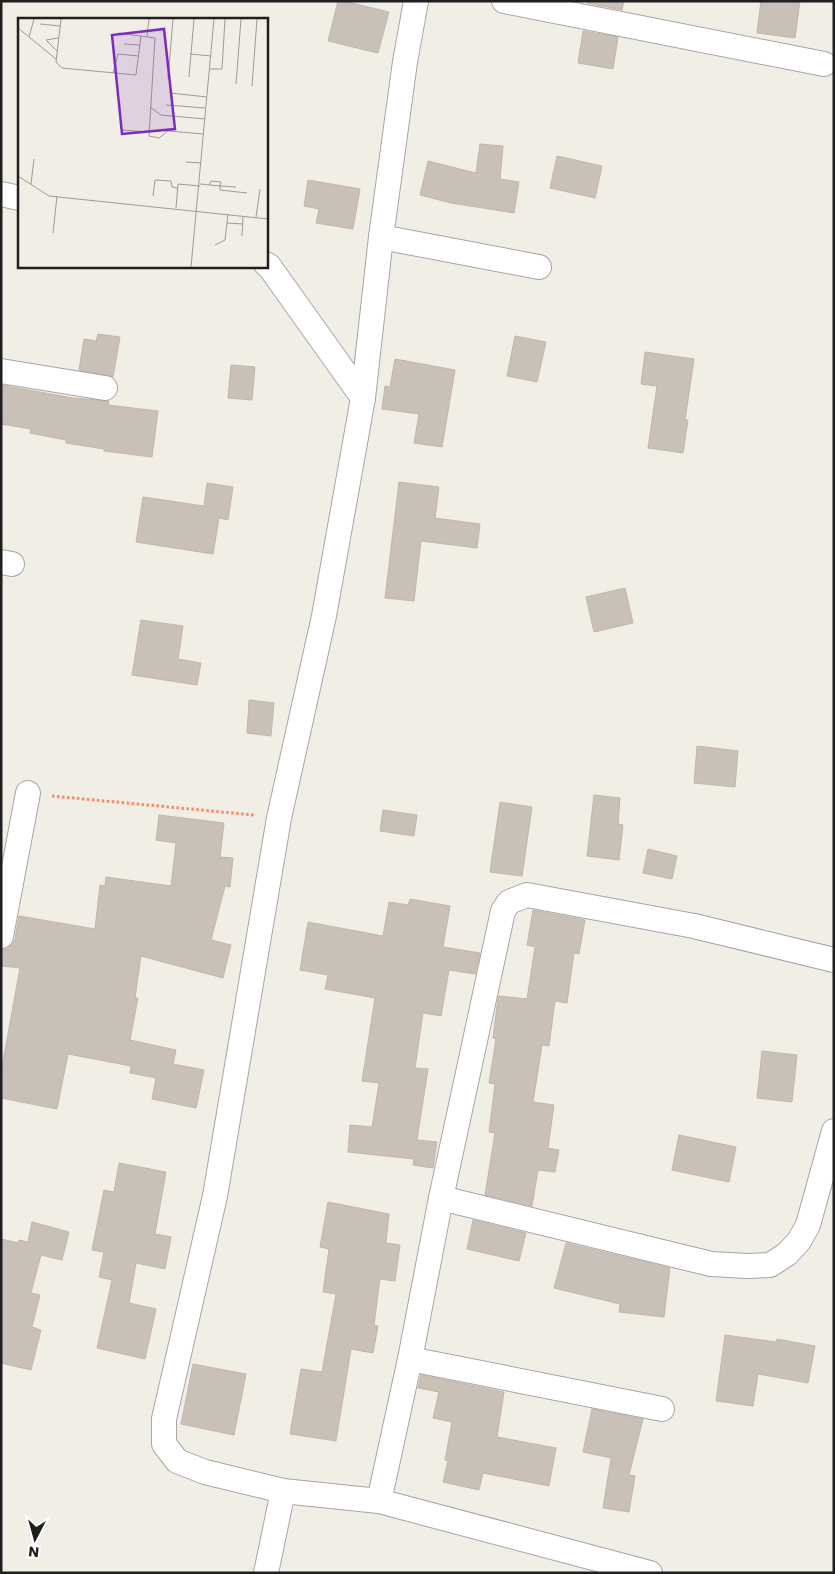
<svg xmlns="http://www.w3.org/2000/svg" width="835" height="1574" viewBox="0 0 835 1574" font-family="Poppins,sans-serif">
<rect width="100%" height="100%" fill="#f1eee5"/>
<g fill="#c9c1b7" stroke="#c3b6a6">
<path d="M338,1H344L389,12L378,53L328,41Z"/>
<path d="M587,1H624L622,10L587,3Z"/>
<path d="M761,1H800L795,38L757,33Z"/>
<path d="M583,31L618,37L613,69L578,63Z"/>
<path d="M480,144L503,146L500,179L519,182L514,213L451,203L420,195L428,161L476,173Z"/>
<path d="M557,156L602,166L595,198L550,188Z"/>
<path d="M308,180L360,189L353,229L316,223L319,209L304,206Z"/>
<path d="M98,334L120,337L113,377L79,370L84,339L96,341Z"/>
<path d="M515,336L546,342L537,382L507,376Z"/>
<path d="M645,352L694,359L685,420H688L683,453L648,448L657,386L641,384Z"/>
<path d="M395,359L455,370L442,447L414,443L419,414L382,409L385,386L390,387Z"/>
<path d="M231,365L255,367L252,400L228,398Z"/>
<path d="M1,385L73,398L109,401L108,405L158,411L152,457L104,451V449L66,443V440L30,433L31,429L1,424Z"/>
<path d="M399,482L439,487L435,518L480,524L477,548L421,541L414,601L385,598Z"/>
<path d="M207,483L233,487L228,520L219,518L213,554L136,542L143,497L204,506Z"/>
<path d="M625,588L633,623L594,632L586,597Z"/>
<path d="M141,620L183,626L178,659L201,663L197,685L132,675Z"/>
<path d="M249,700L274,703L271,736L247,733Z"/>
<path d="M697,746L738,751L735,787L694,783Z"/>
<path d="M594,795L620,798L618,824L623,825L619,860L587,856Z"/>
<path d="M500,802L532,807L522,876L490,872Z"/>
<path d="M383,810L417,815L414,836L380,831Z"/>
<path d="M159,815L224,823L220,857L233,858L230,887L225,886L211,940L231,945L223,978L141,956L135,998H138L130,1040L176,1050L173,1064L204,1070L196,1108L152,1099L156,1078L130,1073L131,1066L68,1054L57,1109L1,1098V1072L20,968L1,966V949H6L12,945L15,939L19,916L95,929L100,885L105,886L106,877L171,886L176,843L156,840Z"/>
<path d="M648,849L677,856L672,879L643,873Z"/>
<path d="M410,899L450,906L443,947L480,953L475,974L449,970L441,1016L423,1013L415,1068L428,1069L417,1140L437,1142L433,1168L413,1165L414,1159L348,1152L350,1125L372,1127L379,1083L362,1081L375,998L325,989L328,975L300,970L308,922L383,936L389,902L408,905Z"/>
<path d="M533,910L585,920L579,954L574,953L567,1003L555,1001L549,1046L542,1045L533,1102L554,1105L548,1148L559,1150L555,1172L538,1170L532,1206L485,1195L495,1133L489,1132L495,1084L489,1083L496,1039L493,1038L498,998L499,996L527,999L535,947L527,945Z"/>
<path d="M762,1051L797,1055L792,1102L757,1098Z"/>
<path d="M679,1135L736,1147L729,1182L672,1170Z"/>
<path d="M119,1163L166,1172L155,1234L171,1237L165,1269L136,1263L129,1303L156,1309L145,1359L97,1348L112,1280L99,1277L104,1252L92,1250L104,1190L114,1192Z"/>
<path d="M328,1202L389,1214L386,1243L400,1245L395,1281L380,1279L374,1325L378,1326L373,1353L351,1349L336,1441L290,1434L301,1369L322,1372L336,1294L323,1292L329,1249L320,1247Z"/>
<path d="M473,1220L526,1233L519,1261L467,1249Z"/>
<path d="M32,1222L69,1232L62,1260L41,1255L31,1293L40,1295L32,1327L41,1330L31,1370L1,1363V1239L18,1243L19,1240L28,1242Z"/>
<path d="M566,1243L670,1268L664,1317L619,1312L620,1304L554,1288Z"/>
<path d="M725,1335L776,1342L777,1339L815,1346L808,1383L758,1374L753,1406L716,1401Z"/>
<path d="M193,1364L246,1374L234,1435L181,1424Z"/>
<path d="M421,1375L504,1392L497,1437L556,1448L549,1486L483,1473L479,1490L443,1482L448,1461L445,1460L452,1422L433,1418L439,1392L418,1388Z"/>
<path d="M592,1409L643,1419L629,1475L635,1476L629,1512L603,1508L611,1458L583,1452Z"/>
</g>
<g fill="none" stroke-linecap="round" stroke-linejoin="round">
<defs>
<g id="minor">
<path d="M416,1L405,62L381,237L363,398L324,616L279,818L215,1196L164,1419V1444L177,1461L205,1472L283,1491L379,1501L650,1573"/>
<path d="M504,1L824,64"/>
<path d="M1,194L19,198"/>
<path d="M381,237L539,267"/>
<path d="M266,264L269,266L363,398"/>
<path d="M1,371L105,388"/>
<path d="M1,562L12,564"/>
<path d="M1,936L28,793"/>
<path d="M441,1198L711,1264L748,1266L770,1265L787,1254L799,1241L808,1225L834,1131"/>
<path d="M410,1359L662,1409"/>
<path d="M379,1501L410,1359L441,1198L503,911L509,902L527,895L694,926L834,960"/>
<path d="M266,1573L283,1491"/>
</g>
</defs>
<use href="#minor" stroke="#a6a6a6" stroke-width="26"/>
<path stroke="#ff8567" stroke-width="3" stroke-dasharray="2.5 2.5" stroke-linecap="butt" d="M52,796L254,815"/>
<use href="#minor" stroke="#fff" stroke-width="24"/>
</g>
<g transform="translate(18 18)">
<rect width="250" height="250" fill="#f1eee5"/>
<path fill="none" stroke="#9d9b96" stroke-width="1" d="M43,1L38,44L44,50L118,57L123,18M22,6L42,8M0,10L38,41M100,15L137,20L131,118L141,120L150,113L185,116M129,18L131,1M11,19L16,1M106,26L122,27M39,33L28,22L40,20M172,36L193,38M192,51H204L207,1M95,55L100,36L120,38M171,59L176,1M150,61L155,1M218,66L223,1M234,68L239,1M152,75L189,79M148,87L187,90M132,89L143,97L187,101M104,112L130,114M168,144L183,145M0,158L31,178L250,201M13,166L16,141M182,166L202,168V172L229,175M191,167L193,163L203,164L202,168L218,169M135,178L137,162L153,163L154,169L159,170M158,190L160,166L182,168M238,199L242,171M209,205L225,206M35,215L39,178M224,218L225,198M197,227L207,222L210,196M173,249L196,1"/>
<path fill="#7b2cbf" fill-opacity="0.15" stroke="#7b2cbf" stroke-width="2.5" d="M146,11L157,111L104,116L94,17Z"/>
<rect width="250" height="250" fill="none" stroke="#1f1f1f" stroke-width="2.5"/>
</g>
<rect width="835" height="1574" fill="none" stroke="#1f1f1f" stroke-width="5"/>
<g transform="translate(35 1539) rotate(186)" stroke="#ffffff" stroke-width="4" paint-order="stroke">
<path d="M0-4L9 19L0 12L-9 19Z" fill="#1f1f1f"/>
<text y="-8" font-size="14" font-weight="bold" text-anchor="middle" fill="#1f1f1f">N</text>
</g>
</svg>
